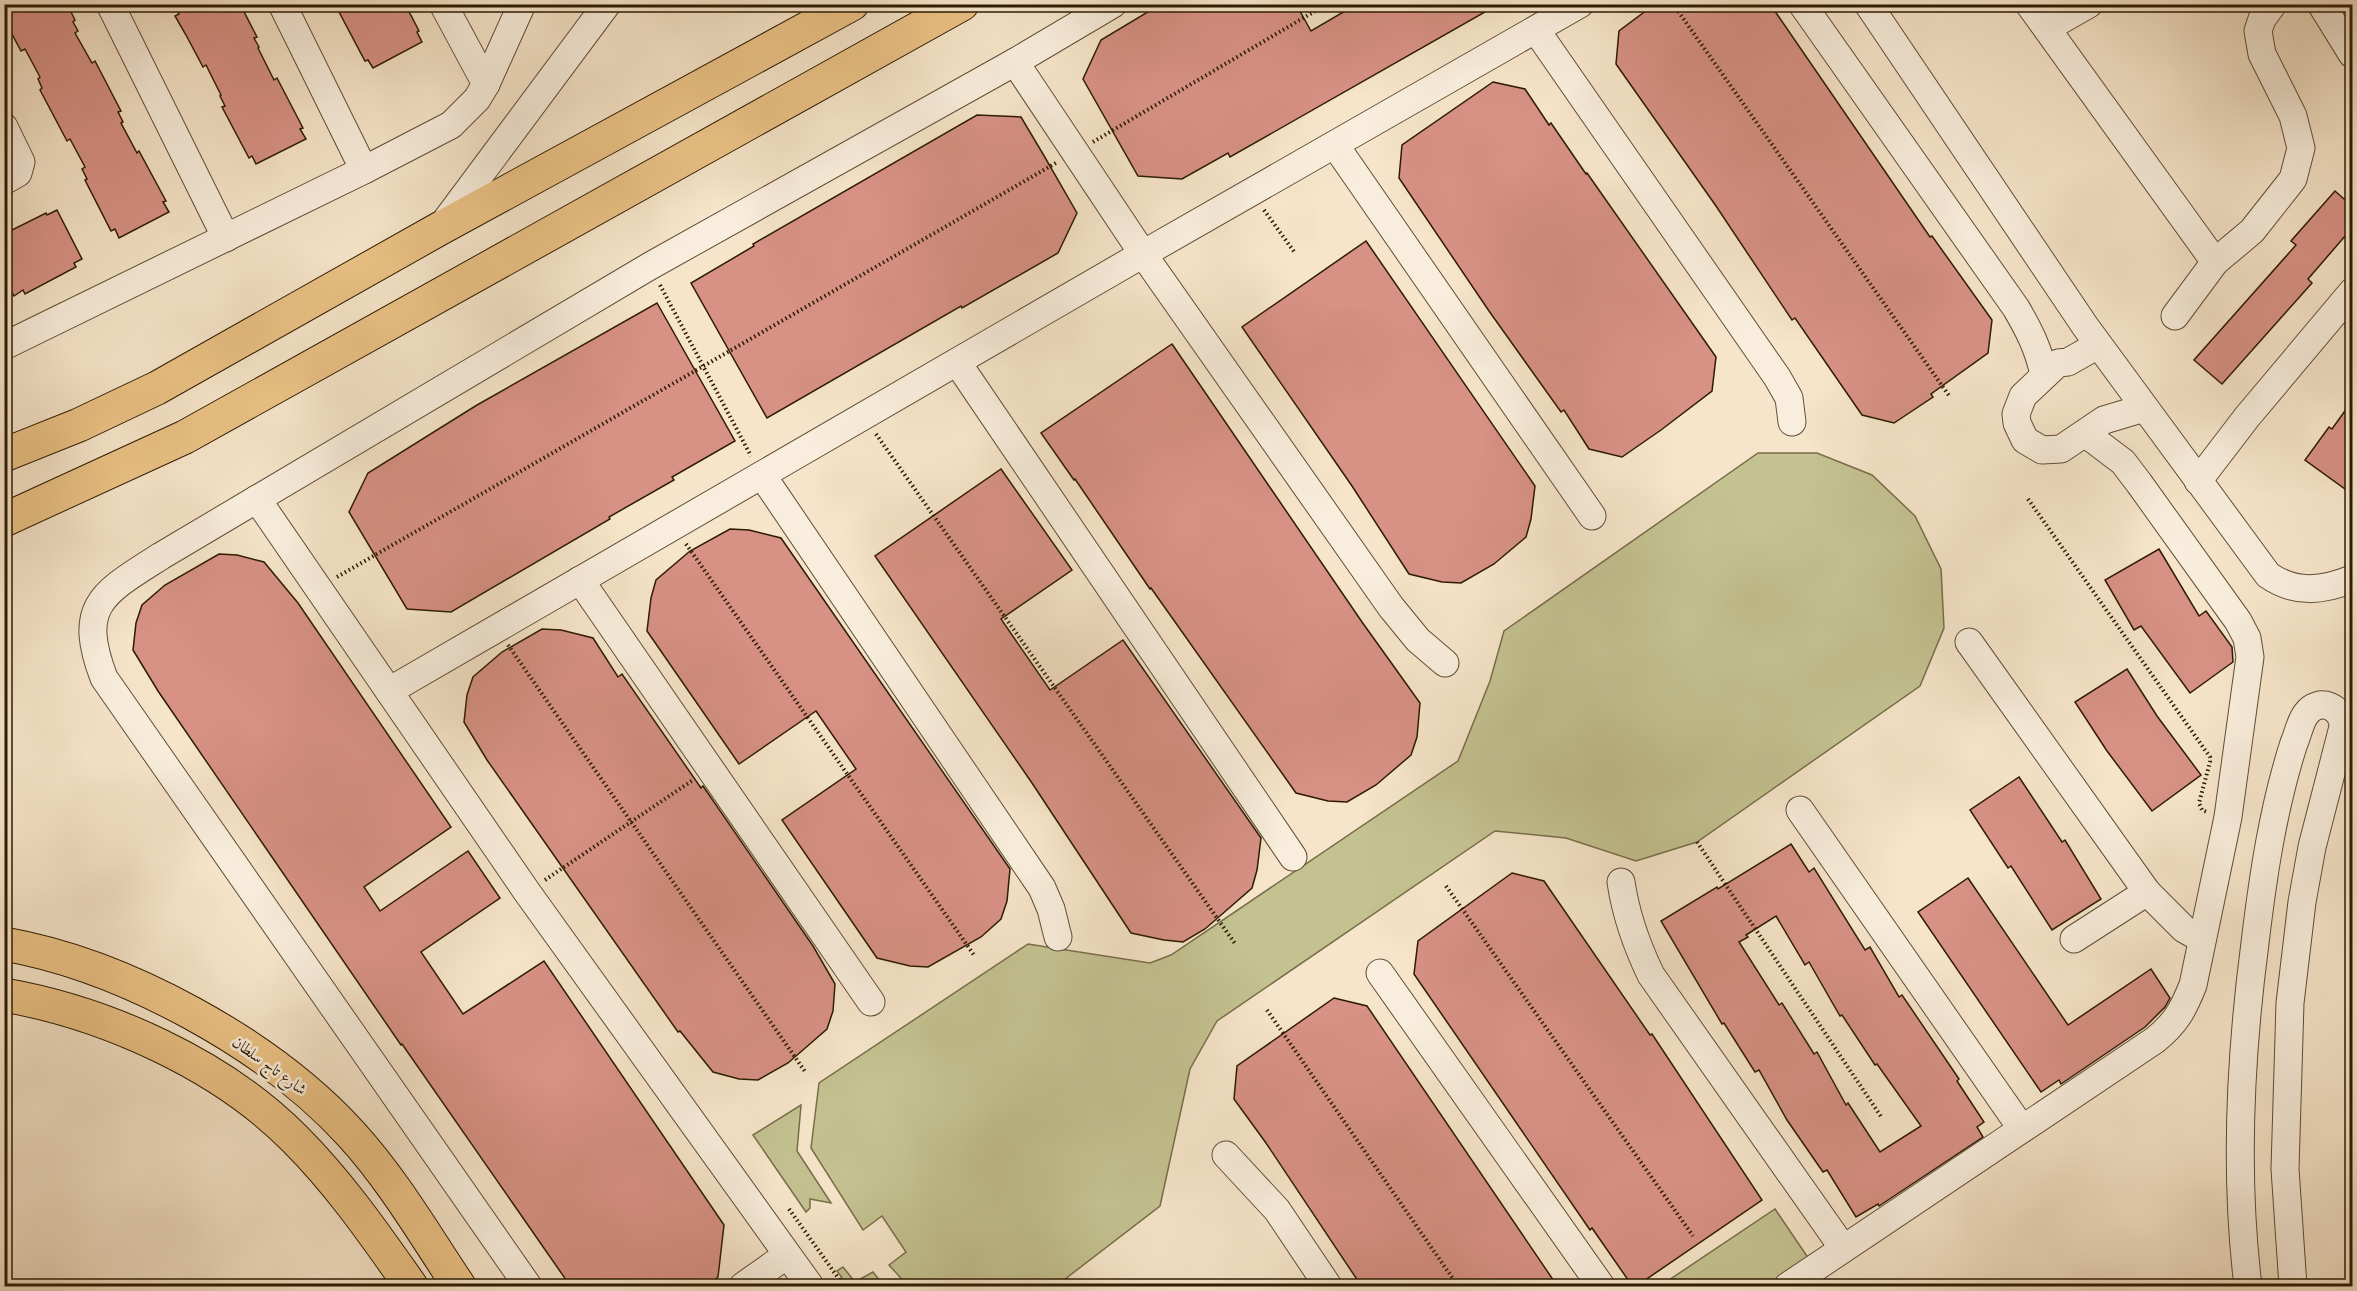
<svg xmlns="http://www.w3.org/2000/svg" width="2357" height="1291" viewBox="0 0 2357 1291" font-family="'Libre Caslon Text',Amiri,serif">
<rect width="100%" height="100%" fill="#f6e5ca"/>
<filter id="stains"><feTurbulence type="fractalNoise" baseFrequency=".00333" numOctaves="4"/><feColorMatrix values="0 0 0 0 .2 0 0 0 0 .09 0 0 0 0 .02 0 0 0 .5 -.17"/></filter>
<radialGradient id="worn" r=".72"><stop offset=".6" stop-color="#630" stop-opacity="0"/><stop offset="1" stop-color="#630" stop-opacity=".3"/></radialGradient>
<g fill="#c4c291" stroke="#786e4a" stroke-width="1.5">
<path d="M1758,453H1817L1872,475L1915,516L1941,569L1944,628L1920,686L1697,842L1636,861L1566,838L1495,831L1217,1021L1190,1069L1160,1206L1056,1286H908L889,1265L906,1252L882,1216L863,1230L811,1148L819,1083L1028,944L1150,963L1171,955L1458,761L1490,681L1504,631Z"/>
<path d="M801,1105L797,1151L831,1203L810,1199V1208L806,1212L753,1135Z"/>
<path d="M1775,1209L1811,1262L1774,1286H1660Z"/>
<path d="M843,1267L855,1282L873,1272L884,1286H848L837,1271Z"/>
</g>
<g fill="#d79185" stroke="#2d1b03" stroke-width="1.5" fill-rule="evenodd">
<path d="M4,4H67L75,20L73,22L78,31L75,33L92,63L95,61L121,111L118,112L123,122L121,123L137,153L139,151L166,201L163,202L169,212L119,238L115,229L111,231L85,180L87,179L82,169L85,167L70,139L67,141L40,90L42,88L38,79L40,77L25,49L21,51L4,19Z"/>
<path d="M173,4H240L257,37L254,38L259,47L258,48L274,80L277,78L303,128L300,129L306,139L256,164L252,156L249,158L222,107L225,106L220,96L221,95L206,65L203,67L186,35L175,16L179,14Z"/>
<path d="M349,4H405L419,31L417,32L422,42L373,68L368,60L365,61L338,10Z"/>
<path d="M1161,4H1296L1311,31L1357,4H1499L1230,157L1228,153L1182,179L1138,176L1083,79L1101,40Z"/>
<path d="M1655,4H1770L1930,237L1932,236L1992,320L1988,353L1931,394L1933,397L1894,423L1862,415L1795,318L1792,320L1716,206L1616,64L1619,31Z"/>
<path d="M1493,82L1525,89L1549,125L1551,123L1586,174L1587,173L1716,357L1712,391L1661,430L1622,457L1589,449L1564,410L1561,412L1489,311L1399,178L1402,145Z"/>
<path d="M977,115L1021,117L1043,154L1077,213L1058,253L962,308L961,306L767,418L691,283L754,246L753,244Z"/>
<path d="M2335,191L2352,206V228L2308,279L2312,283L2222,384L2194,360L2296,245L2291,241Z"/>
<path d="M57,210L82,259L74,263L76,267L25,294L23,290L14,296L4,278V234L46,213L47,215Z"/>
<path d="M1366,241L1535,486L1531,519L1526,537L1494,564L1461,583L1442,582L1409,574L1352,486L1242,327Z"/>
<path d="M657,303L735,441L672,477L674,480L609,517L610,519L451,612L407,609L349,512L368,473L477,405Z"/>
<path d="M1172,344L1362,622L1420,703L1417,737L1411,755L1376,785L1347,802L1328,801L1296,793L1151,588L1150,589L1075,479L1074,480L1041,433Z"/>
<path d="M2352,401V494L2305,460L2329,427L2332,429Z"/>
<path d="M1001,469L1072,570L1001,619L1050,690L1123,640L1261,838L1257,870L1252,888L1205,929L1183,942L1164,940L1131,933L1032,783L875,556Z"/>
<path d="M730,529L749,530L781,538L1010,869L1007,901L1001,919L981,937L928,967L910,966L877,958L782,820L856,769L816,711L739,764L647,631L651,598L656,580L690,551Z"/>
<path d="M2159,549L2199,616L2206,611L2232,647L2233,662L2190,693L2141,626L2134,630L2105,580Z"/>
<path d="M219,554L237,555L264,562L298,603L451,827L364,887L380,911L468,851L500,898L421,952L463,1014L544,961L724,1225L718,1277L707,1287H571L402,1044L401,1045L158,691L133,650L136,623L142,605L165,585Z"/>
<path d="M542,629L561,630L593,638L618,677L622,674L701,788L703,786L813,946L835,984L833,1011L827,1029L788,1063L758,1080L739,1079L713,1072L680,1031L678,1032L487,760L464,722L467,695L473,677L502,652Z"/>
<path d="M2127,669L2157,716L2201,775L2152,811L2107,751L2075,702Z"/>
<path d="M2019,777L2062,842L2065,840L2101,899L2052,930L2011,866L2008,868L1970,810Z"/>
<path d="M1791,844L1809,872L1814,868L1865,950L1870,947L1899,997L1902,995L1959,1079L1957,1081L1984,1122L1977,1127L1983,1137L1879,1206L1878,1204L1856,1217L1827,1170L1823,1172L1787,1120L1759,1070L1755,1072L1724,1023L1722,1024L1661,921L1717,887L1718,889ZM1776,916L1805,965L1809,962L1840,1016L1842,1015L1875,1065L1877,1064L1921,1126L1880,1152L1848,1103L1846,1105L1817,1052L1814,1054L1782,1003L1779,1005L1739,942L1748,937L1746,935Z"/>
<path d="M1512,873L1544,881L1650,1035L1652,1034L1762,1200L1635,1287H1633L1592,1228L1590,1230L1414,974L1418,941Z"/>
<path d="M1968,878L2068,1025L2151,969L2170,998L2165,1007L2145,1027L2061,1084L2059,1080L2041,1092L1918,912Z"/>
<path d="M1334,998L1367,1006L1558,1287H1362L1266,1143L1234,1099L1237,1066Z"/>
</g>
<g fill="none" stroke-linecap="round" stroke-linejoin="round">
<defs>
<g id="minor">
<path d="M110,4L226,238"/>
<path d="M282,4L364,170"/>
<path d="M443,4L486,84"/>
<path d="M1802,4L2016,308C2029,330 2039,350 2044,375"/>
<path d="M1868,4L2085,326L2268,575C2295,594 2323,591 2352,579"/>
<path d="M2029,4L2215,262"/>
<path d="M2321,4L2352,54"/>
<path d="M2047,28L2089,4"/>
<path d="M1536,30L1777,377L1789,398L1792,422"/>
<path d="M1015,62L1143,254L1391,607L1418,640L1445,663"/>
<path d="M4,127L21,162L18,173L4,181"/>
<path d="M1335,145L1592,516"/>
<path d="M441,227L607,4"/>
<path d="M2175,316L2215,262L2252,231L2293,179L2301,148L2293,116L2262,54L2258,31L2262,19L2273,4"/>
<path d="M2098,345L2068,362L2058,363L2023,396L2016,414L2017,423L2025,440L2042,450L2061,449L2104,420L2144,408"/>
<path d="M4,346L364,170L451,125L477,99L486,84L522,4"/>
<path d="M957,362L1293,857"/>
<path d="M762,475L1042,888L1051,909L1058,937"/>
<path d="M2198,481L2247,417L2352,292"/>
<path d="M257,499L527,892L810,1286"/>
<path d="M580,580L871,1002"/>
<path d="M1969,642L2147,892L2184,929L2202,939"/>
<path d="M389,691L1143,254L1580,4"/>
<path d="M1800,810L2022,1129"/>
<path d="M1621,882C1626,916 1636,944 1651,975L1843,1248"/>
<path d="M2074,939L2147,892"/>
<path d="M1380,973L1601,1286"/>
<path d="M1226,1155L1277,1210L1328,1286"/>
<path d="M528,1286L104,678C76,605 103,593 161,556L650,266L1015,62L1113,4"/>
<path d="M743,1286L787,1255"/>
<path d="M1788,1286L2155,1040C2176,1023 2183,1010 2193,985L2228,817L2250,657L2247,638L2238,621L2139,483L2123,462L2086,434"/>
<path d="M2248,1286C2234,1172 2240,1057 2255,943C2263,876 2273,808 2294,743C2298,734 2300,722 2306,714C2319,696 2343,707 2343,727L2312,847L2302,902L2290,1003L2285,1169L2293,1286"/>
</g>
<g id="major">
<path d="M4,455L79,425L157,388L439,229L852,4"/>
<path d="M4,520L185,437L962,4"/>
<path d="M4,944C124,965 269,1044 351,1134C393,1180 425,1235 459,1286"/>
<path d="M4,995C107,1013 222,1065 295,1139C340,1184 375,1235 411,1286"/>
</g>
</defs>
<use href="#minor" stroke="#5f4e35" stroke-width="29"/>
<use href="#major" stroke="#2d1b03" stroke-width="35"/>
<g stroke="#2d1b03" stroke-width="4" stroke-dasharray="1.5 3" stroke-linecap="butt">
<path d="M1673,4L1950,397"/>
<path d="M1093,142L1327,4"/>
<path d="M1264,210L1295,253"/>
<path d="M660,285L751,456"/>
<path d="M876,434L1236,945"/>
<path d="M2028,499L2210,757V762L2199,803L2202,810L2207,812"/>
<path d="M686,544L974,955"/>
<path d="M337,577L1056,163"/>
<path d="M508,645L806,1073"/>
<path d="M1697,842L1882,1118"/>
<path d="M545,880L693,780"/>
<path d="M1446,886L1693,1236"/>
<path d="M1267,1010L1458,1286"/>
<path d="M789,1209L844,1286"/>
</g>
<use href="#minor" stroke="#f9eedd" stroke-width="27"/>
<use href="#major" stroke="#ebc285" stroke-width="33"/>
</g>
<g text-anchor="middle" stroke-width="5" stroke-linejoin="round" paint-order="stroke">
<g font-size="16" fill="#2d1b03" stroke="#f9eedd">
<text transform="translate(270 1065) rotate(36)" y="6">شارع تاج سلطان</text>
</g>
</g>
<rect width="2357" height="1291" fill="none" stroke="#f6e5ca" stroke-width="24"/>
<rect x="6" y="6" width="2345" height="1279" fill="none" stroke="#2d1b03" stroke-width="3"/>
<rect x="12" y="12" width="2333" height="1267" fill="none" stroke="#2d1b03" stroke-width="1.5"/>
<rect width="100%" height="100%" filter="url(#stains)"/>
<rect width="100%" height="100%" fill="url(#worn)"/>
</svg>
